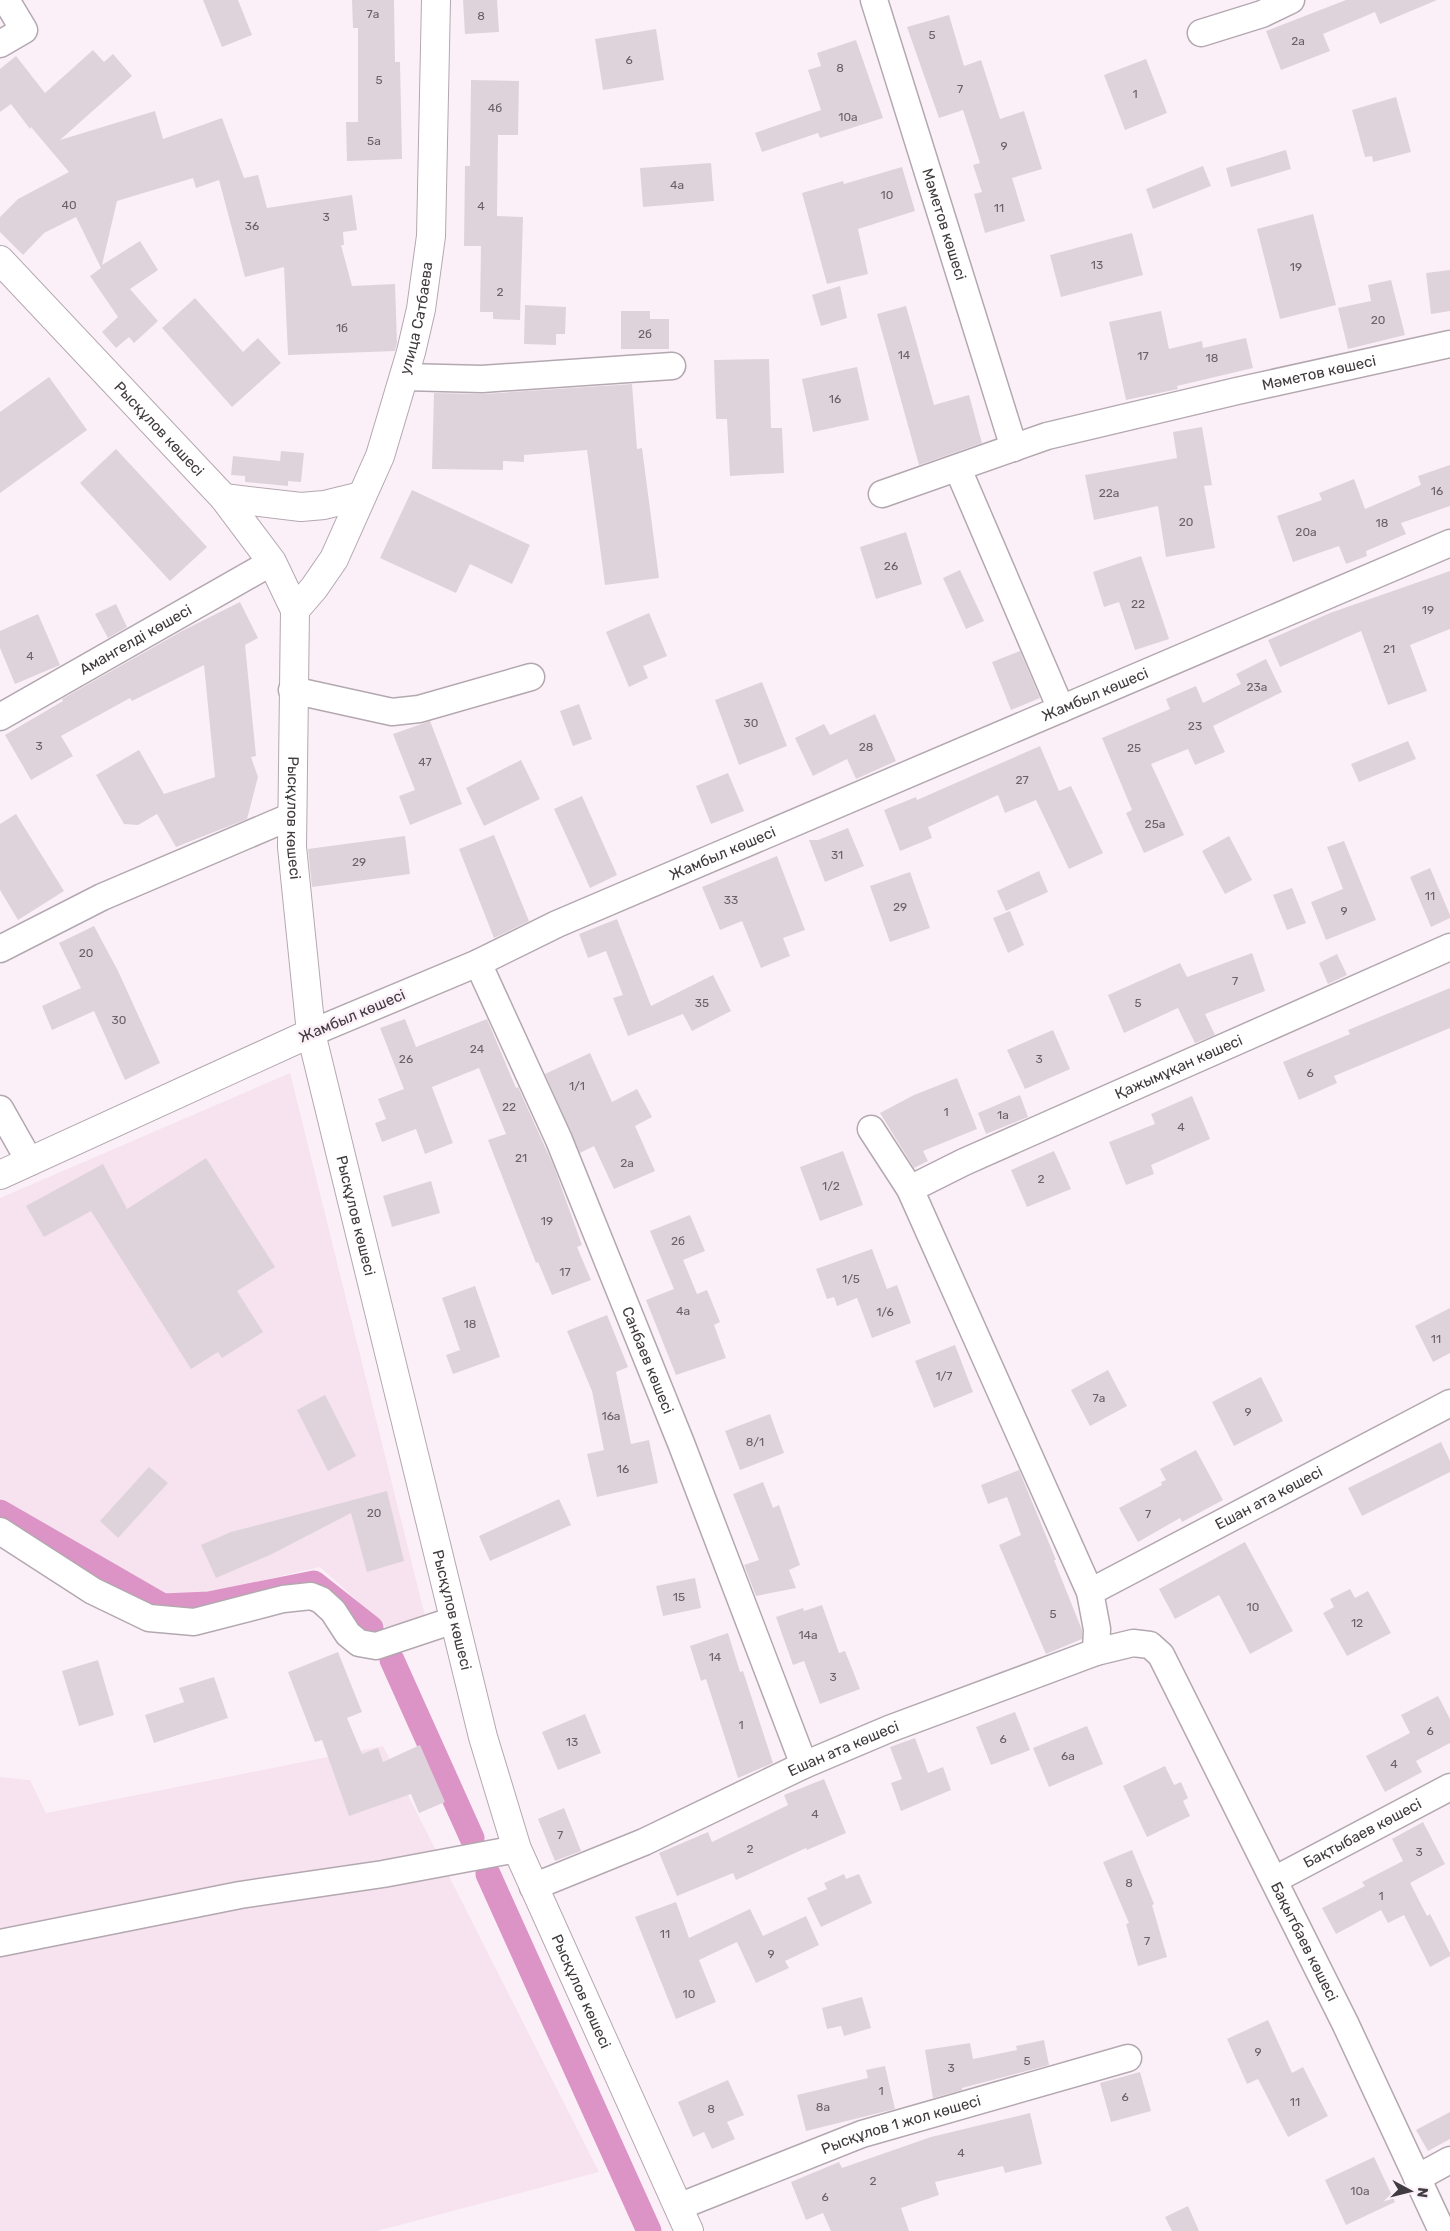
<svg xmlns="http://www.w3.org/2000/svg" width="1450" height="2231" viewBox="0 0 1450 2231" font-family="Rubik,sans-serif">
<rect width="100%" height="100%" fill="#fcf0f8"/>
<g fill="#f6e3ef">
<path d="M290,1073L426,1620L386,1627L320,1567L180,1600L148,1588L0,1498V1198Z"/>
<path d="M383,1746L599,2172L377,2231H0V1777L30,1780L46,1813Z"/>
</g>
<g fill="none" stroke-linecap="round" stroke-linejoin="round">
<g stroke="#dc93c5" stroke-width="25">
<path d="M0,1512L163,1606L209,1604L314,1583L371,1628"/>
<path d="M392,1660L472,1838"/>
<path d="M488,1874L649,2231"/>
</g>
</g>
<g fill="#dfd3db">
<path d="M203,0H238L252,35L222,47Z"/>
<path d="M352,0H394L395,62H400L402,159L347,161L346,122H358V28H353Z"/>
<path d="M463,0H497L499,32L465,34Z"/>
<path d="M1346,0H1437L1380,24L1375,12L1323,34L1330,51L1281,70L1266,31Z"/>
<path d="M949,15L964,66L981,60L1000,119L1024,111L1042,169L1012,178L1025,221L985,233L974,194L982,192L973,165L980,163L963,110L939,118L907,27Z"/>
<path d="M656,29L664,80L603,90L595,39Z"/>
<path d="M856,40L883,118L820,138L818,133L762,152L755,133L821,110L808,70L821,66L817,53Z"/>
<path d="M93,50L104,62L113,54L132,76L60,140L155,111L163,139L222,118L244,178L258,175L267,208L352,195L357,230L343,232L344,245H341L352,286L395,284L397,343L395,351L288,355L284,267L245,277L219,180L196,188L193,178L117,201L102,265L140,241L158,270L130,289L158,321L134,343L129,337L116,348L102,332L118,317L90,276L101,268L76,217L44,233L23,255L0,232V217L18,199L69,172L31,127L30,129L11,104L0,112V69L16,56L45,93Z"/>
<path d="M1146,59L1167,113L1125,130L1104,75Z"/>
<path d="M471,80L519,81L518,135H498L497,216L523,217L520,320L493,319V312H480L481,246H464L465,166H470Z"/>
<path d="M1396,97L1411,152L1373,162L1372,156L1365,157L1352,110Z"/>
<path d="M1286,150L1291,169L1231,187L1226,168Z"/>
<path d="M711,163L714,201L643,207L640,168Z"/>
<path d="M1203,166L1211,186L1153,209L1146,189Z"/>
<path d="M902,167L915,211L858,229L868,274L827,284L802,193L843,181L844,184Z"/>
<path d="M1313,214L1336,305L1280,319L1257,229Z"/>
<path d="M1132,233L1143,275L1061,297L1050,255Z"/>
<path d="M1450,270V311L1431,314L1426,273Z"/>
<path d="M1391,280L1405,335L1348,349L1338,308L1371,301L1368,285Z"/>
<path d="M840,286L847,318L821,326L812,295Z"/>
<path d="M195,298L243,352L258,338L281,363L232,407L162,328Z"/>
<path d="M525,305L566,307L565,334H556V345L524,344Z"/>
<path d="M906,306L934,405L969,395L982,443L919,465L877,314Z"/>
<path d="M621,311H650V319H669V349H621Z"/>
<path d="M1161,311L1169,349L1202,341L1203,348L1246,338L1253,368L1177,386L1178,389L1126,400L1109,322Z"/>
<path d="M769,359L771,428H782L784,473L730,476L727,419H716L714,360Z"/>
<path d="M857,367L869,420L813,432L802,379Z"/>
<path d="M49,377L87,430L0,493V412Z"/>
<path d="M632,384L637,449L642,448L659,578L605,585L587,450L524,455V462L503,461V470L432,469L434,393L483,394Z"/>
<path d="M1202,427L1212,485L1204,486L1215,548L1166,557L1158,506L1094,520L1085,475L1177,458L1173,432Z"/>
<path d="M116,449L207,547L170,581L80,483Z"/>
<path d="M281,451L304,453L301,482L288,481V486L245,482V476L231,475L233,456L280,461Z"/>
<path d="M1450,465V506L1401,523L1406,534L1366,551L1367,556L1346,564L1339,546L1293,562L1277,516L1322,500L1319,493L1354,479L1365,509L1421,485L1418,476Z"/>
<path d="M412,490L530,545L512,584L470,564L456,593L380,558Z"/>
<path d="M906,532L922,584L876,599L860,547Z"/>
<path d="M1141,556L1169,639L1135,650L1119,602L1104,607L1093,572Z"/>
<path d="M960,570L984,621L966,629L943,578Z"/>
<path d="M1450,571V629L1410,645L1427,691L1388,705L1361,631L1280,667L1268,640L1330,613Z"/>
<path d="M240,602L258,638L245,645L256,756L251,757L258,777L247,819L176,847L157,814L138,825L124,824L96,775L139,750L164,794L215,777L204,665L132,701L130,698L61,736L73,756L31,780L5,735L63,701L62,699L182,631Z"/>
<path d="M116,604L127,627L108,638L95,614Z"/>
<path d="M649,613L667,656L643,666L648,678L629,687L606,632Z"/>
<path d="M38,614L60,665L15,684L0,648V631Z"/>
<path d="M1020,651L1040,698L1011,710L992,662Z"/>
<path d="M1266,659L1282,692L1213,726L1225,752L1195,765L1188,749L1151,764L1184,835L1144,853L1126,813L1132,810L1102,738L1170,709L1166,699L1196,686L1203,703L1241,684L1236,674Z"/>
<path d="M762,682L787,746L739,765L715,700Z"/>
<path d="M579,704L592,739L573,746L560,711Z"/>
<path d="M875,714L896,761L856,779L847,759L813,776L795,738L824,724L830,735Z"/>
<path d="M430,721L462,804L410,825L399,796L415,790L393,734Z"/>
<path d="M1408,741L1416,759L1359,782L1351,764Z"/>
<path d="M1040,746L1059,791L1071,786L1103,853L1069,869L1036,800L1005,813L998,795L928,827L932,838L900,851L884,810L916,797L917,800Z"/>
<path d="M521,760L540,799L484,826L466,788Z"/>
<path d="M728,773L744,811L711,824L696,786Z"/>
<path d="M582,796L617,875L590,888L554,809Z"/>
<path d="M16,814L64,891L18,920L0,890V824Z"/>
<path d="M848,828L864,866L825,882L809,840H818Z"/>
<path d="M494,835L529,921L494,938L459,849Z"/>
<path d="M405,836L410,874L312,887L308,849Z"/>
<path d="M1229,836L1252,880L1225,894L1202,851Z"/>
<path d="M1344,841L1376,920L1326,940L1311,902L1343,889L1327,847Z"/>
<path d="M777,856L805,930L783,938L790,956L761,968L742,921L720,930L702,887Z"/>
<path d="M1430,868L1450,915V918L1431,927L1410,877Z"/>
<path d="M1039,871L1048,892L1006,911L997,891Z"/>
<path d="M910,872L930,928L890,942L870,886Z"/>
<path d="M1292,888L1306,923L1287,930L1273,895Z"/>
<path d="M1010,911L1024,945L1008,953L993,918Z"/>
<path d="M617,919L651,1006L713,975L731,1011L692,1031L683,1014L628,1036L613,998L623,995L606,951L588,958L579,934Z"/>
<path d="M94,926L118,971L160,1063L125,1080L94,1011L52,1030L42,1006L81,988L59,943Z"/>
<path d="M1252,953L1265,991L1205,1014L1215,1035L1195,1043L1178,1008L1124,1033L1108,995L1180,963L1187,977Z"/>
<path d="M1337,954L1347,975L1328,984L1319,963Z"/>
<path d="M1450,988V1028L1334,1076L1337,1083L1299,1100L1283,1062L1350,1034L1348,1030Z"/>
<path d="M405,1019L416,1047L487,1019L516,1088L518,1087L554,1167L582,1245L577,1247L591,1280L552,1295L538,1262L536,1263L488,1140L506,1134L479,1068L432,1087L453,1143L425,1154L416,1129L382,1142L375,1123L386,1119L378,1099L404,1089L380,1028Z"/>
<path d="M1053,1030L1070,1069L1025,1089L1007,1050Z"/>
<path d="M590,1053L612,1102L637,1089L652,1117L635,1126L655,1171L614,1189L594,1146L580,1153L545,1074Z"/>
<path d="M957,1078L977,1129L923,1151L928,1161L914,1168L880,1113L914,1095Z"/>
<path d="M1020,1095L1028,1117L986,1134L978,1113Z"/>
<path d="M1192,1096L1210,1139L1151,1165L1154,1174L1126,1185L1109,1142L1155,1124L1151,1114Z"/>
<path d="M843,1151L863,1205L820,1221L800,1167Z"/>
<path d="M1054,1151L1071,1189L1027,1207L1011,1170Z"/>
<path d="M206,1158L275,1267L237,1291L263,1332L222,1358L218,1352L191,1369L91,1211L44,1237L26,1206L103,1164L127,1209Z"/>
<path d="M431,1181L440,1213L392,1227L383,1196Z"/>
<path d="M690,1215L705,1251L683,1260L697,1294L707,1290L720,1322L714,1325L726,1358L676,1375L646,1300L674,1289L650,1231Z"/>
<path d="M872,1249L887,1289L897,1285L911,1323L872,1338L857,1298L837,1306L834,1297L827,1299L816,1269Z"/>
<path d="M475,1286L500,1357L453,1374L446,1355L460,1350L442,1298Z"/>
<path d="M1450,1308V1353L1433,1362L1415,1326Z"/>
<path d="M607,1315L628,1367L616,1372L631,1444L649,1440L658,1483L597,1497L587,1454L604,1450L592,1391L567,1331Z"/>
<path d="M955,1345L973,1392L934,1408L915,1361Z"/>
<path d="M1108,1370L1127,1406L1090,1426L1071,1390Z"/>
<path d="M1261,1377L1283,1421L1234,1446L1212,1402Z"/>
<path d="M325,1395L356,1456L328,1471L297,1410Z"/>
<path d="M770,1414L784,1453L740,1470L725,1431Z"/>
<path d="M1441,1442L1450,1461V1472L1362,1516L1348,1488Z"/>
<path d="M1196,1450L1223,1500L1182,1522L1180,1518L1138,1542L1119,1508L1162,1485L1161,1482L1166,1480L1160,1469Z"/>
<path d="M149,1467L168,1483L118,1538L100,1521Z"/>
<path d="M1019,1470L1056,1560H1054L1082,1630V1639L1046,1654L999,1545L1021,1535L1007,1497L988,1504L981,1485Z"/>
<path d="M763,1482L773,1508L779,1505L800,1565L789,1570L796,1588L756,1596L744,1565L759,1560L733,1494Z"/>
<path d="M387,1491L404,1561L367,1572L351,1513L272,1554L216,1578L201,1545L231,1532Z"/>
<path d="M559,1499L571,1525L490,1561L479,1536Z"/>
<path d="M1245,1542L1293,1631L1250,1654L1219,1595L1175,1619L1159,1589Z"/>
<path d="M695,1578L701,1608L663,1616L656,1586Z"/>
<path d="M1350,1589L1355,1598L1368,1591L1391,1633L1347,1656L1323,1613L1334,1607L1330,1599Z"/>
<path d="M822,1605L839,1653L845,1651L860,1689L820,1704L804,1661L793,1665L776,1617L803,1608L804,1611Z"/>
<path d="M728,1633L740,1672L743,1671L773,1763L738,1778L706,1679L701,1681L690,1646Z"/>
<path d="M338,1652L362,1712L347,1718L362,1754L378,1748L383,1762L420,1745L445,1802L419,1813L411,1794L349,1816L322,1740L315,1742L288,1672Z"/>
<path d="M98,1660L114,1715L79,1726L62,1671Z"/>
<path d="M214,1677L228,1718L154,1743L145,1715L184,1702L179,1688Z"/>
<path d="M1438,1696L1450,1719V1743L1416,1761L1422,1772L1385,1792L1366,1756L1410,1733L1401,1715Z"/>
<path d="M1015,1712L1030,1750L991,1765L976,1727Z"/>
<path d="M585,1714L601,1753L558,1770L542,1732Z"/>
<path d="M1087,1726L1103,1764L1049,1787L1033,1748Z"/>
<path d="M915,1738L928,1773L943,1767L951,1790L901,1811L891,1783L902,1779L890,1747Z"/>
<path d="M1165,1766L1174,1785L1181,1782L1188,1798L1183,1801L1190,1816L1147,1837L1123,1786Z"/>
<path d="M824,1779L846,1833L807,1850L806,1848L736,1880L733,1873L677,1896L659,1853L708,1832L712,1842L788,1805L784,1795Z"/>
<path d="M564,1808L581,1851L555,1861L538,1819Z"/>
<path d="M1423,1822L1445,1864L1410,1883L1427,1916L1430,1914L1450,1953V1956L1430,1967L1404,1915L1388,1923L1381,1910L1336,1934L1322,1908L1365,1886L1362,1882L1403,1861L1392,1839Z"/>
<path d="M1132,1850L1154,1904L1152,1905L1167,1957L1138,1966L1126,1924L1129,1923L1103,1862Z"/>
<path d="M844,1874L846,1879L859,1874L872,1903L821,1927L807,1898L827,1889L824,1883Z"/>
<path d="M676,1902L689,1938L750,1909L763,1936L806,1916L819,1945L785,1961L789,1968L756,1983L737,1942L699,1960L716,2002L676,2019L635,1917Z"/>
<path d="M862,1997L871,2028L844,2036L841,2026L827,2029L822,2008Z"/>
<path d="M1268,2020L1292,2073L1303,2067L1328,2116L1288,2137L1258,2079L1247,2084L1227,2039Z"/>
<path d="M1044,2040L1049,2065L962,2088V2090L933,2098L925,2050L970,2043L973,2059L1017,2050L1016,2046Z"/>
<path d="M885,2066L895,2109L806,2131L797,2095L868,2078L866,2070Z"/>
<path d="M1140,2072L1151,2111L1111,2122L1100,2083Z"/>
<path d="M728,2080L744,2115L727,2122L735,2139L712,2149L704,2132L693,2137L678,2102Z"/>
<path d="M1450,2112V2139L1428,2151L1416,2130Z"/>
<path d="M1030,2113L1042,2164L1005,2173L1003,2166L935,2182L939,2195L901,2208L909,2231H831L823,2213L806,2220L791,2182L839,2162L842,2168L931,2137Z"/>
<path d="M1374,2157L1395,2202L1346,2225L1325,2180Z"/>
<path d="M1188,2206L1199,2231H1172L1165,2217Z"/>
</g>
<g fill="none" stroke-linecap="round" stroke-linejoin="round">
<defs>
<g id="street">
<path id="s1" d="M874,0L1014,448"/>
<path d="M1201,33L1262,14L1291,0"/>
<path d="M0,44L24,30L6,0"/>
<path d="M404,377L482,379L672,366"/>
<path d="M958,469L1061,709"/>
<path id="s2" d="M882,494L1047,436L1237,391L1450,344"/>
<path d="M292,690L392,712L419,709L531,677"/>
<path id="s3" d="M0,717L272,562"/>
<path d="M0,949L102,897L292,816"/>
<path id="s4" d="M478,963L559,1140L681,1443L804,1765"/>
<path id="s5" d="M311,1033L478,963L557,924L1450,543"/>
<path d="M0,1109L30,1162"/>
<path d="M871,1129L910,1189L1090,1592L1097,1629L1096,1652"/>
<path id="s6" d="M910,1189L964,1162L1450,947"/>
<path d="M0,1531L93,1591L149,1618L194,1622L283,1599L311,1596L321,1600L333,1611L348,1634L359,1643L376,1646L454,1620"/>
<path id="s7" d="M1090,1592L1450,1403"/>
<path id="s8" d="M1274,1880L1450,1787"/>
<path id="s9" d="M533,1887L644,1842L804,1765L889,1729L1096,1652L1133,1643L1150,1645L1161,1655L1345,2023L1442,2231"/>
<path d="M0,1943L240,1895L383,1874L517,1849"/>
<path d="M1417,2178L1450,2160"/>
<path id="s10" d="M678,2207L862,2134L1128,2058"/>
</g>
<g id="secondary">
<path id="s11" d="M0,260L224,498L272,562L295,610L292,847L311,1033L483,1737L517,1849L689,2231"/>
<path d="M224,498L301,507L324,505L361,496"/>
<path id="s12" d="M295,610L314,588L334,559L380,456L411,352L421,309L431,236L436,0"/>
<path d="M0,1175L311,1033"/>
</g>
</defs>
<use href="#street" stroke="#b4a8b0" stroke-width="29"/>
<use href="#secondary" stroke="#b4a8b0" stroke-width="30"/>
<use href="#street" stroke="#fff" stroke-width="26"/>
<use href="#secondary" stroke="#fff" stroke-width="28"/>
</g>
<g text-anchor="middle" stroke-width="5" stroke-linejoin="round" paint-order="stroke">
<g font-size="12" fill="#686165">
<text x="373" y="18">7а</text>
<text x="481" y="20">8</text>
<text x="932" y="39">5</text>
<text x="1298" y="45">2а</text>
<text x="629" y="64">6</text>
<text x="840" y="72">8</text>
<text x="379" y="84">5</text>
<text x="960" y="93">7</text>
<text x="1135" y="98">1</text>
<text x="495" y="112">4б</text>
<text x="848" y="121">10а</text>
<text x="374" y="145">5а</text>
<text x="1004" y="150">9</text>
<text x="677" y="189">4а</text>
<text x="887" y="199">10</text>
<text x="69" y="209">40</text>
<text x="481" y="210">4</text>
<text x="999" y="212">11</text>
<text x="326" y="221">3</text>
<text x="252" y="230">36</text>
<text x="1097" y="269">13</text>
<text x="1296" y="271">19</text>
<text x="500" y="296">2</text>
<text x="1378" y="324">20</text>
<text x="342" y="332">1б</text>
<text x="645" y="338">2б</text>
<text x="904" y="359">14</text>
<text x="1143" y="360">17</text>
<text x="1212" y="362">18</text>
<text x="835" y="403">16</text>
<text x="1437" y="495">16</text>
<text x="1109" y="497">22а</text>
<text x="1186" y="526">20</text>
<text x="1382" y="527">18</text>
<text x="1306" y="536">20а</text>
<text x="891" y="570">26</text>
<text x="1138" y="608">22</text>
<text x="1428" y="614">19</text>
<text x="1389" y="653">21</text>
<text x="30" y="660">4</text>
<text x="1257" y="691">23а</text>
<text x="751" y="727">30</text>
<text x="1195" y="730">23</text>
<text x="39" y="750">3</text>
<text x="866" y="751">28</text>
<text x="1134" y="752">25</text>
<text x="425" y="766">47</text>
<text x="1022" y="784">27</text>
<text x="1155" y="828">25а</text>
<text x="837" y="859">31</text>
<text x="359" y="866">29</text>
<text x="1430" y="900">11</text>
<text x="731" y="904">33</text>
<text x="900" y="911">29</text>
<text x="1344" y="915">9</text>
<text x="86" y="957">20</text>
<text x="1235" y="985">7</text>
<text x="702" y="1007">35</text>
<text x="1138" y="1007">5</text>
<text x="119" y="1024">30</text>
<text x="477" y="1053">24</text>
<text x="406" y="1063">26</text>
<text x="1039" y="1063">3</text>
<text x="1310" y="1077">6</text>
<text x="577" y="1090">1/1</text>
<text x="509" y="1111">22</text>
<text x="946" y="1116">1</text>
<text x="1003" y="1119">1а</text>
<text x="1181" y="1131">4</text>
<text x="521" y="1162">21</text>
<text x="627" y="1167">2а</text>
<text x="1041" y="1183">2</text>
<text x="831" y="1190">1/2</text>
<text x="547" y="1225">19</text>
<text x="678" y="1245">2б</text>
<text x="565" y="1276">17</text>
<text x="851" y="1283">1/5</text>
<text x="683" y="1315">4а</text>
<text x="885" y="1316">1/6</text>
<text x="470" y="1328">18</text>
<text x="1436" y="1343">11</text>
<text x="944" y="1380">1/7</text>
<text x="1099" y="1402">7а</text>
<text x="1248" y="1416">9</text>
<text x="611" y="1420">16а</text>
<text x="755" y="1446">8/1</text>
<text x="623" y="1473">16</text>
<text x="374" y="1517">20</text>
<text x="1148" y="1518">7</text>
<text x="679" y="1601">15</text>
<text x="1253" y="1611">10</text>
<text x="1053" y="1618">5</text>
<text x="1357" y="1627">12</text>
<text x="808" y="1639">14а</text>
<text x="715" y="1661">14</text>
<text x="833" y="1681">3</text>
<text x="741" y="1729">1</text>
<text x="1430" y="1735">6</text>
<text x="1003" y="1743">6</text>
<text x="572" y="1746">13</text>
<text x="1068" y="1760">6а</text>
<text x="1394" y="1768">4</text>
<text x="815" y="1818">4</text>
<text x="560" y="1839">7</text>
<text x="750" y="1853">2</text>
<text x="1419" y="1856">3</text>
<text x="1129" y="1887">8</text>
<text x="1381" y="1900">1</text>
<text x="665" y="1938">11</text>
<text x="1147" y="1945">7</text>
<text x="771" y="1958">9</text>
<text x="689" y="1998">10</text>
<text x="1258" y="2056">9</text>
<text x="1027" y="2065">5</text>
<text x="951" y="2072">3</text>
<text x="881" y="2095">1</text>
<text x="1125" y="2101">6</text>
<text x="1295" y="2106">11</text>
<text x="823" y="2111">8а</text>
<text x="711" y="2113">8</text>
<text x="961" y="2157">4</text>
<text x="873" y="2185">2</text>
<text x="1360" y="2195">10а</text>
<text x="825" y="2201">6</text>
</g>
<g font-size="15" fill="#403b3e" stroke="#fcf0f8">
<text dy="5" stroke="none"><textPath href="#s1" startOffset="235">Мәметов көшесі</textPath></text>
<text dy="5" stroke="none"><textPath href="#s12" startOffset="320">улица Сатбаева</textPath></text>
<text dy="5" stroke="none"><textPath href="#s2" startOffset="454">Мәметов көшесі</textPath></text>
<text dy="5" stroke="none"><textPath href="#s11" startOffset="232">Рысқұлов көшесі</textPath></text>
<text dy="5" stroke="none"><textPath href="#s3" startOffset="156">Амангелді көшесі</textPath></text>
<text dy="5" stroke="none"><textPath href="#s5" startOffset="854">Жамбыл көшесі</textPath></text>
<text dy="5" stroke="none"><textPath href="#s11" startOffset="668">Рысқұлов көшесі</textPath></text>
<text dy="5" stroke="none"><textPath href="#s5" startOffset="449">Жамбыл көшесі</textPath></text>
<text transform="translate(352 1016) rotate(-23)" y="5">Жамбыл көшесі</text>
<text dy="5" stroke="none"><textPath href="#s6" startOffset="295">Қажымұқан көшесі</textPath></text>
<text dy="5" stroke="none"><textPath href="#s11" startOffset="1072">Рысқұлов көшесі</textPath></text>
<text dy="5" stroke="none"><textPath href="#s4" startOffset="432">Санбаев көшесі</textPath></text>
<text dy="5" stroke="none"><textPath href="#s7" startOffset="202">Ешан ата көшесі</textPath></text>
<text dy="5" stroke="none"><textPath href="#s11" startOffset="1478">Рысқұлов көшесі</textPath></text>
<text dy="5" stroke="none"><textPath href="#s9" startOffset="340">Ешан ата көшесі</textPath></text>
<text dy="5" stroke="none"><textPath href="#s8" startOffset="100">Бақтыбаев көшесі</textPath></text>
<text dy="5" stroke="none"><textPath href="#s9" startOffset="1001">Бақытбаев көшесі</textPath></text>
<text dy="5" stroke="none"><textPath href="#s11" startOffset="1882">Рысқұлов көшесі</textPath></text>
<text dy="5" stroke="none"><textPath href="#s10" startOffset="238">Рысқұлов 1 жол көшесі</textPath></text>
</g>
</g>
<g transform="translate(1410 2191) rotate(97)" stroke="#fcf0f8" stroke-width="4" paint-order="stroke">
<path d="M0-4L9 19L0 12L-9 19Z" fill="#403b3e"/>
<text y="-8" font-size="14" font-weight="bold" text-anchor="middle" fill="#403b3e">N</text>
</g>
</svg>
